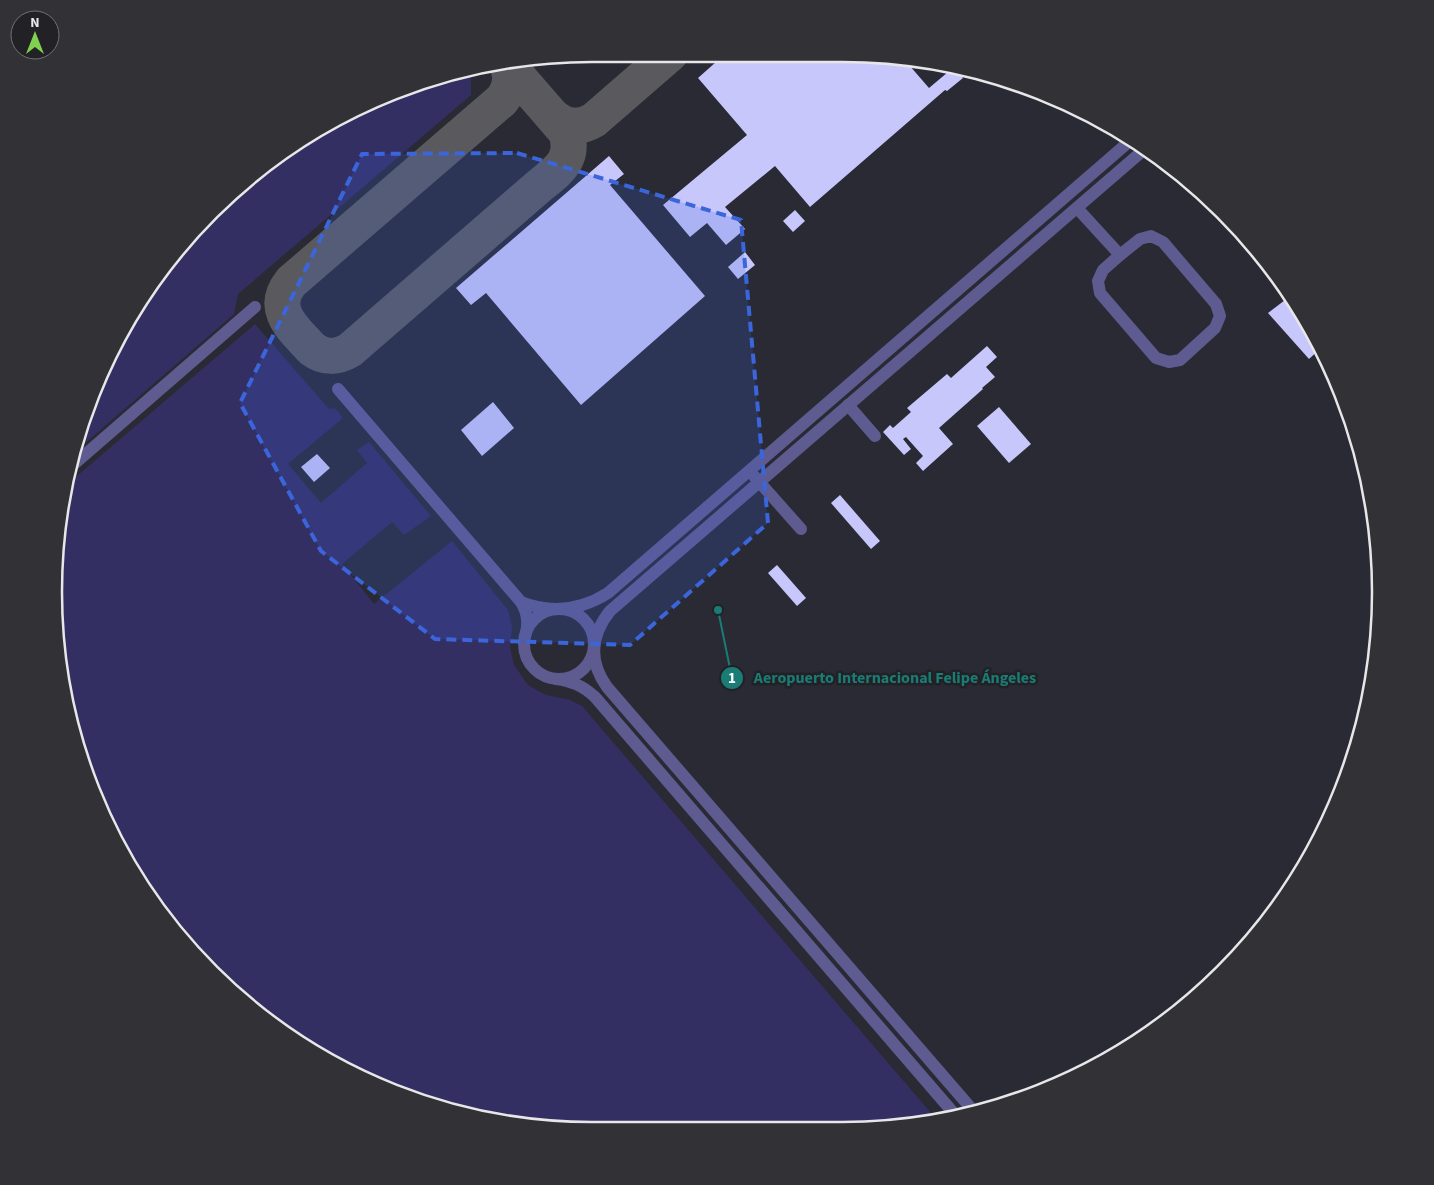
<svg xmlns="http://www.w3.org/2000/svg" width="1434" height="1185" viewBox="0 0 1434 1185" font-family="'Source Sans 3',sans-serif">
<rect width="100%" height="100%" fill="#222226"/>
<path fill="#292a34" d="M593,54L877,55L947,64L1047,95L1141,144L1197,188L1269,265L1325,354L1362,453L1379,558L1376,663L1352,766L1308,862L1246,948L1169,1020L1080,1076L981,1113L876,1130H558L453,1113L354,1076L264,1020L165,921L109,831L64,697L55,557L82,419L144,293L212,211L323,126L453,72Z"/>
<g fill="#342f63">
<path d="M465,71L471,78V95L238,294L234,314L76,451L82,419L144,293L212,211L323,126L453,72Z"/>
<path d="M255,324L329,409L335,408L343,418L288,464L321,503L367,463L357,450L369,442L431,516L404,535L392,522L342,564L374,604L452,541L508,610L512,626L510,647L514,665L528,685L546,695L570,700L582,706L937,1120L876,1130H558L453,1113L354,1076L264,1020L165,921L109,831L64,697L55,557L70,482Z"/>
</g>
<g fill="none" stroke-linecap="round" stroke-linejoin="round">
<g stroke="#5a5a5e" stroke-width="36">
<path d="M507,65C513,77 510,89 502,100L291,282C269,310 294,329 312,349C324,358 337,358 350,350L538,187C557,171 576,160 566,132L508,65"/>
<path d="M555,118C567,128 581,128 594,120L670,54"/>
</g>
</g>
<g fill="#c7c7fc">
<path d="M725,54L877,55L903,58L929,88L954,67L963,78L947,91L945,90L810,207L775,166L725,207L745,229L726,245L707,223L690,237L663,205L747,135L698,78Z"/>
<path d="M609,156L624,174L610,185L705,296L581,405L486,293L471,305L456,288Z"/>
<path d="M795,210L805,221L793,232L783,221Z"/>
<path d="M745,252L755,265L738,279L728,267Z"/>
<path d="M1289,297L1321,348L1309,359L1268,313Z"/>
<path d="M987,346L997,357L986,367L995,377L982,388L983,389L939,428L953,444L923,471L916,463L923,456L906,437L903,439L911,449L904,455L883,432L890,425L893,428L911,412L907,408L947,374L951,378Z"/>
<path d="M493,402L514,428L482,456L461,430Z"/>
<path d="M999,407L1031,444L1009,463L977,426Z"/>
<path d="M317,454L330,468L314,482L301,467Z"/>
<path d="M840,495L880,541L871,549L831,503Z"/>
<path d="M777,565L806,598L797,606L768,573Z"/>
</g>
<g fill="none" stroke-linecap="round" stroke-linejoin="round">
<g stroke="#5d5b8f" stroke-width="12">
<path d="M1077,208L1120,255"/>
<path d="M1151,236L1163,242L1216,304L1220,316L1215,328L1180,360L1169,362L1156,358L1100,293L1098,281L1103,270L1120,255L1140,239Z"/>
<path d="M338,389L521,602C528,613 529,624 525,637"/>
<path d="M848,405L875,436"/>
<path d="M73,465L255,307"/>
<path d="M754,476L801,529"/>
<path d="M521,602C552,614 581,610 608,593L1131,140"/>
<circle cx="559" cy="644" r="35"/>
<path d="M556,679C572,681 583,686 595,697L957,1117"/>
<path d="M976,1114L607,687C589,662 590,636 610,611L1146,148"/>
</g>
</g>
<path fill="#3b65db" fill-opacity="0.2" stroke="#3b65db" stroke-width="4" stroke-dasharray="10 6" stroke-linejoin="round" d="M517,153L741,220L768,523L630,645L435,639L321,551L240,403L362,154Z"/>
<path d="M0 0H1434V1185H0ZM592 62H842A530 530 0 0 1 1372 592V592A530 530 0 0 1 842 1122H592A530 530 0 0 1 62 592V592A530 530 0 0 1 592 62Z" fill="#323236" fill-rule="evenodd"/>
<path fill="none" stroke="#e7e7ea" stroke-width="2.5" d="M592 62H842A530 530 0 0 1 1372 592V592A530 530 0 0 1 842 1122H592A530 530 0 0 1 62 592V592A530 530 0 0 1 592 62Z"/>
<path fill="none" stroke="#1a7c74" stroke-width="2" d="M718 610L732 678"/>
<g fill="#1a7c74" stroke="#222226" stroke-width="2">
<circle cx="718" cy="610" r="5"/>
<circle cx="732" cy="678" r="12"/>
</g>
<g font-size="15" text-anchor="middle" font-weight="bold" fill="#fff">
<text x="732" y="683">1</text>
</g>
<g font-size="16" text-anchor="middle" font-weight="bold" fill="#1a7c74" stroke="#222226" stroke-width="5" stroke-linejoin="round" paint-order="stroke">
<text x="895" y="683">Aeropuerto Internacional Felipe Ángeles</text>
</g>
<g transform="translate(35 35)"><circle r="24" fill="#222226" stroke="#717174"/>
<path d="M0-4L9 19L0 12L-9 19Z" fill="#82d04f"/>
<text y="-8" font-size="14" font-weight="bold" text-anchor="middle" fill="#e7e7ea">N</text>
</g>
</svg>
